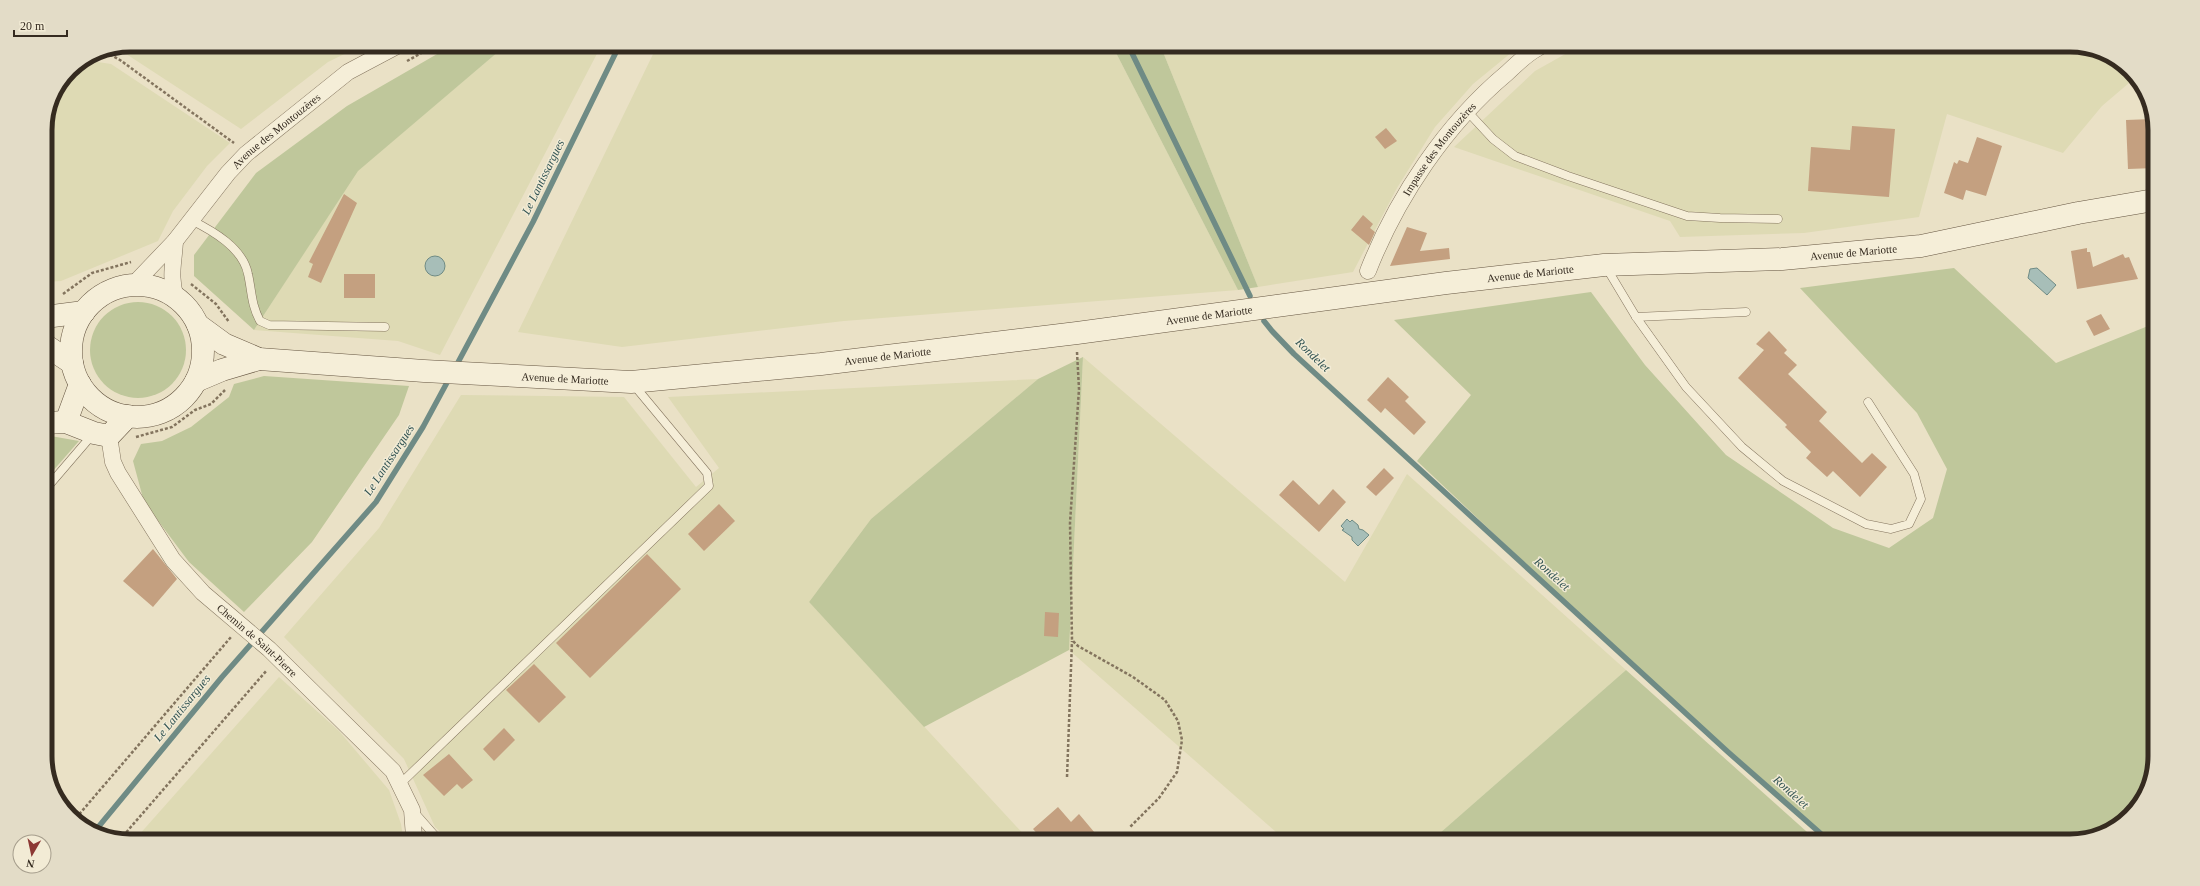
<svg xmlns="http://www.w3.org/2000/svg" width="2200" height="886" viewBox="0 0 2200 886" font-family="Georgia,serif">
<rect width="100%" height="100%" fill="#eae1c6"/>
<g fill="#dedab4">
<path d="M130,45L361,46L328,62L241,129L117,48Z"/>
<path d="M505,46H601L440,355L398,341L254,330L357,171Z"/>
<path d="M657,46L1113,47L1238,290L844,321L622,347L518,332Z"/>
<path d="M1161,47L1517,48L1473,84L1435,127L1397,188L1353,272L1258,287Z"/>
<path d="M1576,48L2097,50L2136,77L2102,106L2063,153L1947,114L1919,217L1804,233L1680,237L1670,221L1454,147L1535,71Z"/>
<path d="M85,60L111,64L230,143L207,166L173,211L158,241L61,281L45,282V125L52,97L70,70Z"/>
<path d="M1083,357L1345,582L1407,474L1626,670L1432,840L1284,839L1069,650Z"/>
<path d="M1038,379L871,519L809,602L1028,839L446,837L435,827L404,759L284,637L379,528L461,395L624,397L696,487L719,468L668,397Z"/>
<path d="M279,677L339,731L389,790L401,824L403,837L138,836Z"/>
</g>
<g fill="#bfc79b">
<path d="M451,46H505L358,171L254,330L194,276V255L256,173L347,106Z"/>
<path d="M1113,47H1161L1258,287L1238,290Z"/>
<path d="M1954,268L2056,363L2153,324L2150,783L2121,824L2070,841L1831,840L1632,664L1417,461L1471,395L1394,320L1591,292L1645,365L1726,455L1833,528L1889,548L1933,518L1947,469L1917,413L1800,288Z"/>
<circle cx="138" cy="350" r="48"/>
<path d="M1083,357L1069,650L924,727L809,602L871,519L1038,379Z"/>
<path d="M264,376L409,386L399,415L312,542L244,612L189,562L144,502L133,461L141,444L162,441L191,427L229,397L234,384Z"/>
<path d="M45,435L79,441L45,480Z"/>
<path d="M1626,670L1816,840H1432Z"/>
</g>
<g fill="#a7beb8" stroke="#6f8b85">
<circle cx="435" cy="266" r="10"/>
<path d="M2037,268L2056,285L2047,295L2028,278L2030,269Z"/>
<path d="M1347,519L1350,522L1352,520L1358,525L1359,529L1363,530L1369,535L1358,546L1352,540V537L1342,530L1344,529L1341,526Z"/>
</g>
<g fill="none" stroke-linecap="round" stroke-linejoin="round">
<g stroke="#6f8b85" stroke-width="5.5">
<path d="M1129,47L1250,296"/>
<path d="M1264,321L1272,331L1294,354L1728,752L1828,840"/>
<path d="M455,368L533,222L619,46"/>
<path d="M95,831L222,677L376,502L423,427L450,377"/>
</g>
</g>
<g fill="#c4a080">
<path d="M2153,119L2155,124V168L2128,169L2126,120Z"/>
<path d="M1852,126L1895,129L1889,197L1808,191L1811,147L1850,150Z"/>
<path d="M1386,128L1397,141L1385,149L1375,137Z"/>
<path d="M1977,137L2002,146L1986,196L1966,190L1963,200L1944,193L1954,162L1957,164L1959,160L1968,163Z"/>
<path d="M344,194L357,203L321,283L308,277L313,264L309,262Z"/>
<path d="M1363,215L1373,224L1370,228L1375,232L1369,245L1351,230Z"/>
<path d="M1407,227L1427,233L1420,251L1449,248L1450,259L1390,266Z"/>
<path d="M2087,248V252H2090L2093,267L2123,254L2125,258L2129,257L2138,279L2077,289L2071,251Z"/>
<rect x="344" y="274" width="31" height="24"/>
<path d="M2101,314L2110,329L2094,336L2086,321Z"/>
<path d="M1769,331L1787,350L1784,353L1797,365L1788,374L1827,412L1819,421L1862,463L1872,453L1887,467L1860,497L1833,471L1827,477L1806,458L1811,452L1785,427L1787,425L1738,378L1764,350L1756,344Z"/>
<path d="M1388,377L1409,397L1405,401L1426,422L1414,435L1385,408L1381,413L1367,400Z"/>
<path d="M1384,468L1394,478L1376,496L1366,487Z"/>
<path d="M1293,480L1319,505L1333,489L1346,502L1319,532L1279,495Z"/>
<path d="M719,504L735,521L704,551L688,534Z"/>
<path d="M153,549L177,579L153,607L123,581Z"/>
<path d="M647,554L681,589L590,678L556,643Z"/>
<path d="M1045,612L1059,613L1058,637L1044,636Z"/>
<path d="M534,664L566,697L539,723L506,690Z"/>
<path d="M504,728L515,740L494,761L483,749Z"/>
<path d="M449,754L473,780L462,789L457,784L444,796L423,775Z"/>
<path d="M1058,807L1071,822L1079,814L1100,839H1042L1033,829Z"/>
</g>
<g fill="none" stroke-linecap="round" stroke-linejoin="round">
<defs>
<g id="lane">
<path d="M1467,111L1493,139L1515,156L1568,176L1687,216L1720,218L1778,219"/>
<path d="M191,220C213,231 243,248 248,274C252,292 251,304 260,321L269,325L385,327"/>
<path d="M1606,267L1636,317L1686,387L1742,447L1783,481L1866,524L1891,529L1909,524L1921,499L1914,474L1868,402"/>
<path d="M1636,317L1746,312"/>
<path d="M45,490L93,434"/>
<path d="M399,785L709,486L707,473L633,384"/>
<path d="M414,812L436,837"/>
</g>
<g id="street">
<path d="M175,241C174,263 169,275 176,298"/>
<path id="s1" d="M1368,271C1397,197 1446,124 1507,73C1517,64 1526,54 1538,48"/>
<path id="s2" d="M133,285L175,241L228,173L246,154L348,72L397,46"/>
<path id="s3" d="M109,436L113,462L118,473L173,560L203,593L269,649L393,771L412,810L414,837"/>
</g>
<g id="secondary">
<circle cx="137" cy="351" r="66"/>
<path d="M45,317L84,312"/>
<path id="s4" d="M198,325L224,344L259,359L424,371L631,382L821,364L1077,333L1446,283L1604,265L1782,259L1921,246L2078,213L2154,200"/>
<path d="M45,345L72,363"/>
<path d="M196,381L222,370L259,359"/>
<path d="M66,422L80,384"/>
<path d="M45,423L66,422L94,433L109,436L128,416"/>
</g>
</defs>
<use href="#lane" stroke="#83745e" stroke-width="9"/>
<use href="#street" stroke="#83745e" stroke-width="17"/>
<use href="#secondary" stroke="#655541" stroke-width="23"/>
<g stroke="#83745e" stroke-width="2.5" stroke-dasharray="3 2" stroke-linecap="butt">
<path d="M95,53L111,55L120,60L234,143"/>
<path d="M407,61L434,46"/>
<path d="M191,284L216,304L229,322"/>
<path d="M63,294L92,273L131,262"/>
<path d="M1077,352L1079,389L1070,523L1072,640L1078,646L1133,677L1165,700L1178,721L1182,740L1177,772L1159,798L1130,827"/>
<path d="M136,437L172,427L195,410L211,404L225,390"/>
<path d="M1067,777L1072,641"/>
<path d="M76,818L231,637"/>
<path d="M123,836L267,670"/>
</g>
<use href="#lane" stroke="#f5eed8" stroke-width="8"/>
<use href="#street" stroke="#f5eed8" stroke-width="16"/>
<use href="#secondary" stroke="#f5eed8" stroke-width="22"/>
</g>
<g text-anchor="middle" stroke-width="3" stroke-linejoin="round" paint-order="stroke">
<g font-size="11" fill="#352b20" stroke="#f2ebd5">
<text dy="4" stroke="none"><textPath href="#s2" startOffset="211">Avenue des Montouzères</textPath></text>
<text dy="4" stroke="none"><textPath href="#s1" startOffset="142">Impasse des Montouzères</textPath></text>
<text dy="4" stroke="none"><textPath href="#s4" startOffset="1673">Avenue de Mariotte</textPath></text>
<text dy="4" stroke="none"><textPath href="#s4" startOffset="1349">Avenue de Mariotte</textPath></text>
<text dy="4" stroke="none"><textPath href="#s4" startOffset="1025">Avenue de Mariotte</textPath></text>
<text dy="4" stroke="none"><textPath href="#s4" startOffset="701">Avenue de Mariotte</textPath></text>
<text dy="4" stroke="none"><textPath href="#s4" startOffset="377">Avenue de Mariotte</textPath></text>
<text dy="4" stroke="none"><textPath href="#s3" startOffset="258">Chemin de Saint-Pierre</textPath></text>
</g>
<g font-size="12" font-style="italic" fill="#315353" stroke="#f2ebd5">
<text transform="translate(543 177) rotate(-64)" y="4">Le Lantissargues</text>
<text transform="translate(1313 355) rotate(44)" y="4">Rondelet</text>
<text transform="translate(389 460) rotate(-57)" y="4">Le Lantissargues</text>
<text transform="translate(1552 574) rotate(42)" y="4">Rondelet</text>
<text transform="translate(182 708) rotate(-51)" y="4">Le Lantissargues</text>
<text transform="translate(1791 792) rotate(42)" y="4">Rondelet</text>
</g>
</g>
<path d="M0 0H2200V886H0ZM130 52H2070A78 78 0 0 1 2148 130V756A78 78 0 0 1 2070 834H130A78 78 0 0 1 52 756V130A78 78 0 0 1 130 52Z" fill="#e3dcc7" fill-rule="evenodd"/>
<path fill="none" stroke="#352b20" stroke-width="5" d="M130 52H2070A78 78 0 0 1 2148 130V756A78 78 0 0 1 2070 834H130A78 78 0 0 1 52 756V130A78 78 0 0 1 130 52Z"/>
<g transform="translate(32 854) rotate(189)"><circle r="19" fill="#f2ebd5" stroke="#a69e8d"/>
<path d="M0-3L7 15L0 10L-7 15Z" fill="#8c3834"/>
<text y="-6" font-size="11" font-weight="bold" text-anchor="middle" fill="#352b20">N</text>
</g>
<path d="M14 30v6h53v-6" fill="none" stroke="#352b20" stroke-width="2"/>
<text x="20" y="30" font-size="12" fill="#352b20" stroke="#f2ebd5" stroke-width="3" paint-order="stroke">20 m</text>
</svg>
